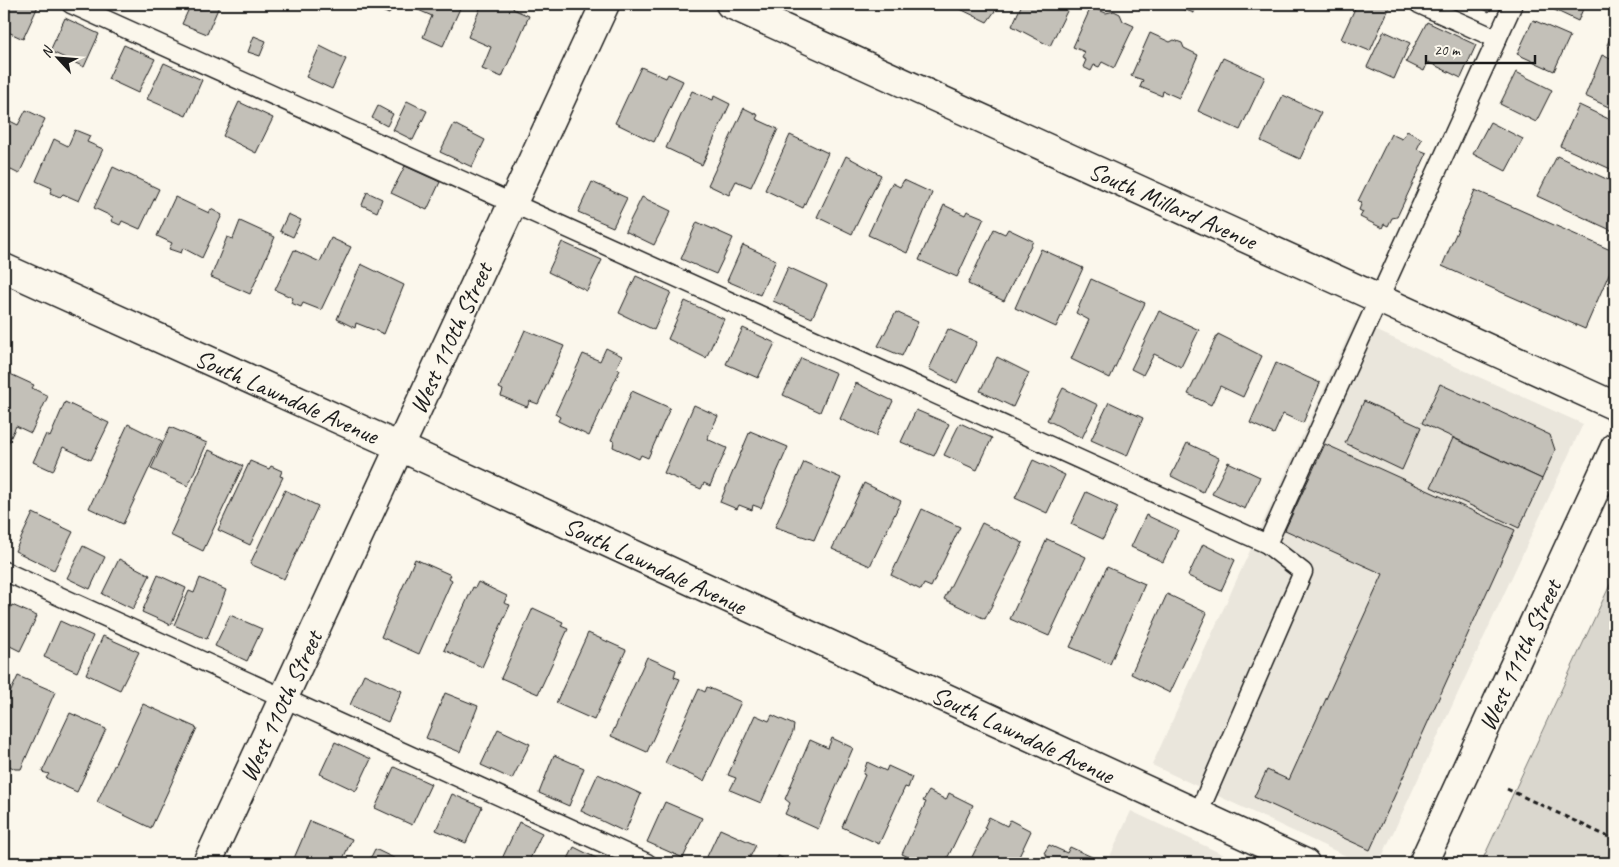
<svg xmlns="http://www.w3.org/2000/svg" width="1619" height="867" viewBox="0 0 1619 867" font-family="Caveat,sans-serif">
<rect width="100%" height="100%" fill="#fbf7ec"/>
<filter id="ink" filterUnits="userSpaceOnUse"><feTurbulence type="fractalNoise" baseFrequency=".02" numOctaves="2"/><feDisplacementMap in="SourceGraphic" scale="10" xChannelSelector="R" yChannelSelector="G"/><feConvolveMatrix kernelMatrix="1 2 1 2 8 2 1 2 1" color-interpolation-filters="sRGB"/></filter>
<g filter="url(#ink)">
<g fill="#eae6dc">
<path d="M1355,321L1583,424L1379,863H1361L1152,765Z"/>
<path d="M1131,811L1241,863H1107Z"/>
</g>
<path fill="#dad7ce" stroke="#7b7a75" d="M1615,574V863H1481Z"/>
<g fill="#c3c0b8" stroke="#1c1c1c">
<path d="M10,4H39L23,39L4,30V17Z"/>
<path d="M191,4H220L207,34L182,24Z"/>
<path d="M365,4H393L389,14Z"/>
<path d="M410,4H462L443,46L423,37L432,16L409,6Z"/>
<path d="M482,4H515L513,9L529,16L502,77L482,69L491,47L468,37Z"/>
<path d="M950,4H1000L987,22Z"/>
<path d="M1022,4H1062L1069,7L1050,46L1012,26Z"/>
<path d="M1168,4H1197L1194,13Z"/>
<path d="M1258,4H1273L1271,9Z"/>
<path d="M1357,4H1391L1370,51L1341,39Z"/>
<path d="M1474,4H1494L1489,12Z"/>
<path d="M1542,4H1585L1578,21Z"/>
<path d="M1091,7L1106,13L1114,11L1120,14L1123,21L1134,26L1114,68L1102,62L1099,67L1094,65L1091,71L1083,67L1086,60L1082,58L1085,52L1073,47Z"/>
<path d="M65,18L99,34L84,67L50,51Z"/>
<path d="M1533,20L1570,36L1554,71L1517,54Z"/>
<path d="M1427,22L1476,45L1461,78L1428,62L1424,71L1406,62Z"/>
<path d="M1615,27V49L1607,45Z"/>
<path d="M1384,31L1410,43L1394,79L1367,67Z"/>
<path d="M1150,33L1170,42L1174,40L1182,43L1184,48L1198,55L1179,98L1163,91L1162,96L1140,87L1143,80L1131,76Z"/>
<path d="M254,36L266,41L260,56L248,52Z"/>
<path d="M124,45L155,59L138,93L108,79Z"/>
<path d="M320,46L346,59L332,89L306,77Z"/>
<path d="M1602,55L1615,61V110L1585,96Z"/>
<path d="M1223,58L1265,77L1240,130L1198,111Z"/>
<path d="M164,63L202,80L186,116L147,99Z"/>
<path d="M641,67L666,78L668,74L683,81L654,142L615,123Z"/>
<path d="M1516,72L1552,90L1536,122L1500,104Z"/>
<path d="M692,91L713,100L714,96L730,104L702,165L666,148Z"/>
<path d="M1283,95L1321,113L1300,159L1261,141Z"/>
<path d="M407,101L427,111L413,140L393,130Z"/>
<path d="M239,102L273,118L256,153L223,136Z"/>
<path d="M1579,105L1615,122V171L1560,146Z"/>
<path d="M378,106L393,114L387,126L372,118Z"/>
<path d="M744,108L758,115L756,119L778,129L751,187L736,181L729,195L708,185Z"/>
<path d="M26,110L45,119L19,174L5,167L4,169V118L18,125Z"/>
<path d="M1490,122L1523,139L1506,171L1473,154Z"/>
<path d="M454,124L485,140L472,167L440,152Z"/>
<path d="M75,130L90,136L87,142L103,149L79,201L63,194L60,197L50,193L52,188L36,181L54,139L68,146Z"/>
<path d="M1407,131L1422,139L1417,149L1427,153L1397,217L1392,218L1388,226L1384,224L1382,228L1360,217L1363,212L1359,210L1362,202L1358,201L1391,134L1402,139Z"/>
<path d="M790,135L828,153L803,208L765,190Z"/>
<path d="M846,156L881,175L852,234L817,217Z"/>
<path d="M1557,156L1615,183V232L1537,196Z"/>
<path d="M405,166L440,182L427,210L391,193Z"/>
<path d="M113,167L159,189L140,229L122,221L120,225L111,221L113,217L94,208Z"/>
<path d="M904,180L932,193L907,253L868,235L892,183L900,187Z"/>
<path d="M592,182L627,198L613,227L578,212Z"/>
<path d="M1475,190L1615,252V260L1585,329L1442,266Z"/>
<path d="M367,192L382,199L377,212L362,205Z"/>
<path d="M175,197L209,213L211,209L222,215L202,258L183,248L181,253L169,249L172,243L157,236Z"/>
<path d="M642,197L671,211L654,245L625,231Z"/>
<path d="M944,205L965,215L967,211L984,218L957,277L919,260Z"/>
<path d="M288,214L301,220L293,237L280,231Z"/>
<path d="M240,221L275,237L250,294L211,277L227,237L233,239Z"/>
<path d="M697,222L733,238L716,274L681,259Z"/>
<path d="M994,229L1005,234L1008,229L1033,241L1004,301L968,284Z"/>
<path d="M331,238L351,247L321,310L303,303L301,307L291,303L293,298L275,290L294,250L320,262Z"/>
<path d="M562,242L602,260L587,291L548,272Z"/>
<path d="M743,245L776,260L760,295L727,281Z"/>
<path d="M1041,249L1083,268L1056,327L1015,308Z"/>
<path d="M361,264L404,285L384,334L356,323L355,328L337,319Z"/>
<path d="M788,267L827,285L812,318L773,301Z"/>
<path d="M636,276L671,292L654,330L619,313Z"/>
<path d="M1091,279L1145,303L1110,378L1071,359L1089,320L1076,313Z"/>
<path d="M685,301L724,319L706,358L668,339Z"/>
<path d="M1159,311L1199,330L1181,367L1154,354L1143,375L1131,369Z"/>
<path d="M896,312L918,322L902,356L878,346Z"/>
<path d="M743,328L775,343L758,378L726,364Z"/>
<path d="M948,329L977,342L957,383L929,369Z"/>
<path d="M525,330L564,346L538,404L530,401L527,407L501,396L503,390L499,388Z"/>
<path d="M1218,334L1262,356L1243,397L1220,386L1211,405L1188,394Z"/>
<path d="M606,348L622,356L616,368L620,370L589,436L558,421L560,417L555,414L583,354L600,361Z"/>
<path d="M997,357L1029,373L1013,407L980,391Z"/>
<path d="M801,358L836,373L820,412L783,395Z"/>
<path d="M1276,363L1320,383L1303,423L1283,414L1274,434L1250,423Z"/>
<path d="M8,373L34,385L32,388L48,396L31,433L16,426L4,452V383Z"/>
<path d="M856,383L893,401L876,436L840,419Z"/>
<path d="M1440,384L1550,435L1555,450L1542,479L1422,423Z"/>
<path d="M1063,388L1098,405L1082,438L1047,420Z"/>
<path d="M632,391L670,408L648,458L641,455L639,459L613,447L614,441L611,440Z"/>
<path d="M1364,401L1421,427L1402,470L1345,443Z"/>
<path d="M65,402L109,423L91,460L63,447L53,471L33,462L46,434L50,437Z"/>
<path d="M1109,402L1143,418L1127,456L1091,440Z"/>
<path d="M694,405L718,416L707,439L727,448L710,486L704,483L701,489L664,473Z"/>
<path d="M916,410L949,424L934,456L901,442Z"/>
<path d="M960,423L992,438L977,470L944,455Z"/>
<path d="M128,424L162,441L123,524L89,508Z"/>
<path d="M170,427L207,443L188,486L151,469Z"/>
<path d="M750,431L788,447L761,508L753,505L752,510L739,505L737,509L720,502Z"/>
<path d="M1453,438L1542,479L1519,528L1431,487Z"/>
<path d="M1187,443L1219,458L1203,492L1171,476Z"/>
<path d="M1325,444L1515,530L1370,850L1254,797L1267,770L1289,780L1383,574L1285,530Z"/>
<path d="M209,450L243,466L203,551L170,535Z"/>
<path d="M1033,460L1065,475L1047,513L1015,498Z"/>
<path d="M250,461L269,469L271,466L282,471L280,476L283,477L250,545L218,530Z"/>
<path d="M804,462L841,478L814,540L775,527Z"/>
<path d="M1228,462L1260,477L1245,509L1212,494Z"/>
<path d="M864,483L901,501L870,566L832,549Z"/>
<path d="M285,490L318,506L284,579L250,564Z"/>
<path d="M1086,492L1118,507L1103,539L1071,524Z"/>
<path d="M4,494L9,496L4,508Z"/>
<path d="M922,509L960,527L931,587L924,584L921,590L891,575Z"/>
<path d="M33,513L73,532L54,570L15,551Z"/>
<path d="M1146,515L1178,530L1163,562L1131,547Z"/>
<path d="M982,523L1023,543L985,619L944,599Z"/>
<path d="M1047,539L1086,557L1049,636L1010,619Z"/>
<path d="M1203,544L1235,560L1221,591L1188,576Z"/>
<path d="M83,546L105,557L90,589L67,578Z"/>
<path d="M119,559L150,575L133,609L102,594Z"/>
<path d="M415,559L451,575L449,578L452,580L419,654L381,637Z"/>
<path d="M1107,567L1145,584L1110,664L1070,647Z"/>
<path d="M158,575L186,588L171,625L142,612Z"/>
<path d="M200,578L226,590L207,639L174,625L189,591L194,593Z"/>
<path d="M478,582L507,596L504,603L510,605L482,667L444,650L473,587L475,588Z"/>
<path d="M1167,594L1207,613L1170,693L1131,674Z"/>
<path d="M12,605L37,616L20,651L4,643V622Z"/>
<path d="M533,608L563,622L561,626L568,629L538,694L501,678Z"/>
<path d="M230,615L262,629L247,661L215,646Z"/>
<path d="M60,621L93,636L77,672L44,657Z"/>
<path d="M588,633L626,650L594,720L556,703Z"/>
<path d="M103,636L139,652L120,690L86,674Z"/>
<path d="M647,657L676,670L674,677L680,679L647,752L611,736Z"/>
<path d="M364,674L402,691L388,722L350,705Z"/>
<path d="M18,676L55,692L21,769H15L4,763V706Z"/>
<path d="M707,687L741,702L704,781L665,763L699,689L705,692Z"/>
<path d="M445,693L478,706L460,752L426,738Z"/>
<path d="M143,704L197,728L151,828L97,802Z"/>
<path d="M70,713L106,729L77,792L46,778L49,774L42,772Z"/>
<path d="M755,715L769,721L772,715L794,725L793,732L761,803L730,790L736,778L728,775Z"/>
<path d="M498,729L530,744L512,779L481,765Z"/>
<path d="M832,738L853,748L818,829L785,814L790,803L785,799L810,740L828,748Z"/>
<path d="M335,742L371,759L356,791L320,774Z"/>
<path d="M554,755L584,768L569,806L539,793Z"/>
<path d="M867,762L886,771L888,766L912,777L908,788L905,787L879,844L842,827L865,775L863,774Z"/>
<path d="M394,767L431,784L412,825L375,808Z"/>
<path d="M598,774L641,794L625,832L581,811Z"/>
<path d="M929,791L946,800L949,793L973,805L945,863H921L902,854L926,802L923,801Z"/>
<path d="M452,794L482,807L466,843L436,830Z"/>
<path d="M665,802L702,818L683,858L647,842Z"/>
<path d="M989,817L1007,826L1010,820L1031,831L1016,863H969L986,829L984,828Z"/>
<path d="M310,821L352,839L341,863H292Z"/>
<path d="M519,822L542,833L528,863H500Z"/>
<path d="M720,829L756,845L747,863H704Z"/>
<path d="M1049,845L1067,853L1070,847L1092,857L1089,863H1043L1047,855L1044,853Z"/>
<path d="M574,847L598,859L596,863H566Z"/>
<path d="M375,849L404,863H368Z"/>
<path d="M778,856L794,863H774Z"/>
</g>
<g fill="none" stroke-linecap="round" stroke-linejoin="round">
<defs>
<g id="service">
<path d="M71,4L1267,544L1303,572L1198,814"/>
<path d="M1419,4L1497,39"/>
<path d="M1267,544L1513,4"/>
<path d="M4,571L647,863"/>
</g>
<g id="minor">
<path d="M730,4L1615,406"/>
<path d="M4,268L400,447L1305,863"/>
<path d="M207,863L605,4"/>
</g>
<path id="secondary" d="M1423,863L1615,447"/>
</defs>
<use href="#service" stroke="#1c1c1c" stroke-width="21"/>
<use href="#minor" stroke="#1c1c1c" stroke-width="31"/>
<use href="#secondary" stroke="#1c1c1c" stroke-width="31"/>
<path stroke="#1c1c1c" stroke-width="3" stroke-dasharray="5 4" stroke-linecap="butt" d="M1507,789L1615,840"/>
<use href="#service" stroke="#fbf7ec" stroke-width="18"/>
<use href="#minor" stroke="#fbf7ec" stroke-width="28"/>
<use href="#secondary" stroke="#fbf7ec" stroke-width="28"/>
</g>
</g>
<g text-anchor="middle" stroke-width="4" stroke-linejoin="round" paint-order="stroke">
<g font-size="25" fill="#1c1c1c" stroke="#fbf7ec">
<text transform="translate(1173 205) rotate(24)" y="9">South Millard Avenue</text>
<text transform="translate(450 338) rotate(-65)" y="9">West 110th Street</text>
<text transform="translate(287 396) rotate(24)" y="9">South Lawndale Avenue</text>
<text transform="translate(655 565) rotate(25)" y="9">South Lawndale Avenue</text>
<text transform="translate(1519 655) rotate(-65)" y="9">West 111th Street</text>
<text transform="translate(280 706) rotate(-65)" y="9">West 110th Street</text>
<text transform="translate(1023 734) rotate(25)" y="9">South Lawndale Avenue</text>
</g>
</g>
<rect width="1619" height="867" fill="none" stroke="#fbf7ec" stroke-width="20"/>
<rect x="10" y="10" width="1599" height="847" fill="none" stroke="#1c1c1c" stroke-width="2" filter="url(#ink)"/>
<g transform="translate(58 58) rotate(296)" stroke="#fbf7ec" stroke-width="4" paint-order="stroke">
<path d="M0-4L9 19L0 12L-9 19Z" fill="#1c1c1c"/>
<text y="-8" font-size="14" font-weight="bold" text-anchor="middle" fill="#1c1c1c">N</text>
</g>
<path d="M1426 55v8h109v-8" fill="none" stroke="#1c1c1c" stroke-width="2.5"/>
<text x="1434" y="55" font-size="15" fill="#1c1c1c" stroke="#fbf7ec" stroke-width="4" paint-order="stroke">20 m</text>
</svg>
